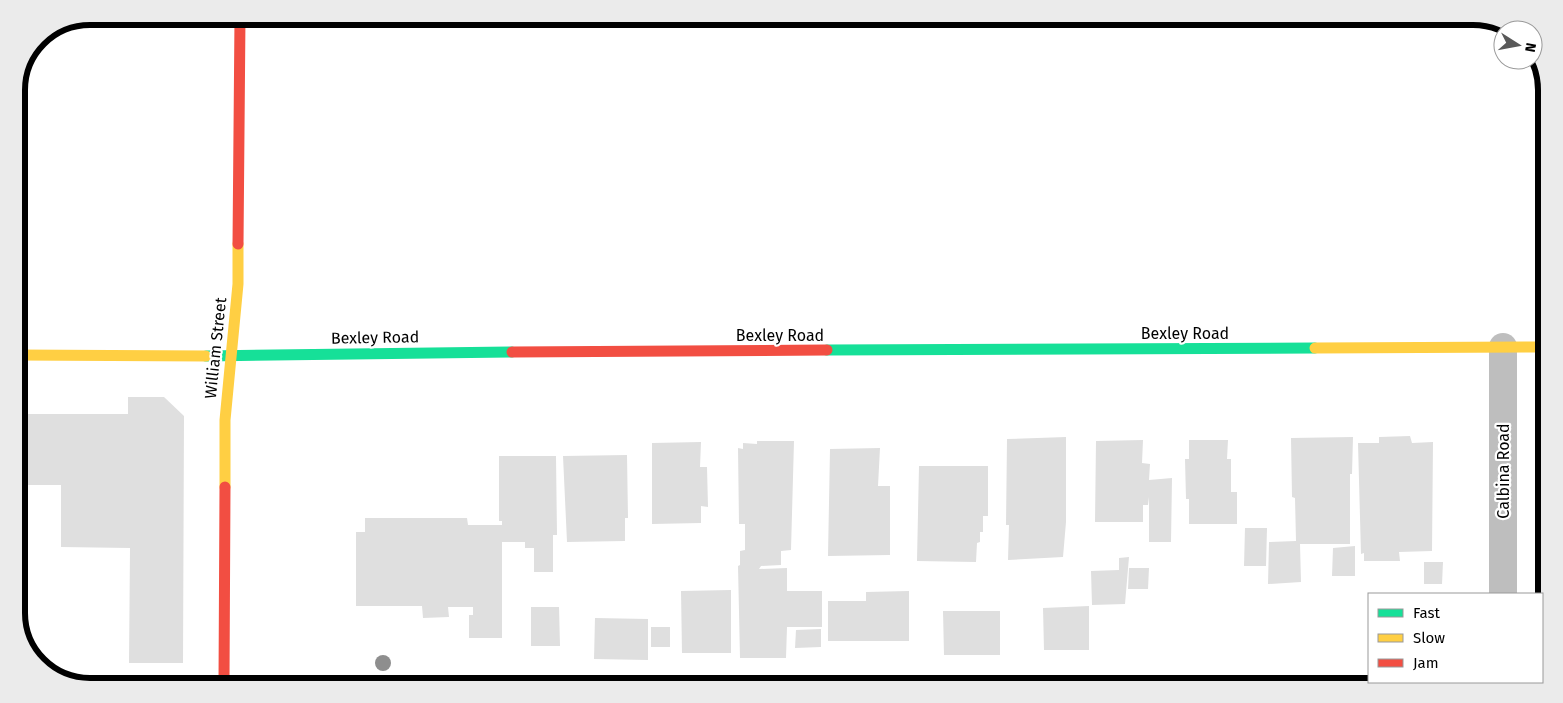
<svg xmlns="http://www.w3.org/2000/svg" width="1563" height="703" viewBox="0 0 1563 703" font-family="'Fira Sans',sans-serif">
<rect width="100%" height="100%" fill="#fff"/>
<g fill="#dfdfdf">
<path d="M128,397H164L184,416L183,663H129L130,548L61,547V485H16V414H128Z"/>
<path d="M1410,436L1412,443L1433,442L1432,551L1399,552L1400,561H1364V553L1361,554L1358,443H1379V437Z"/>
<path d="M1066,437V522L1063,557L1008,560L1009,525H1006L1007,439Z"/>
<path d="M1353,437L1352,474H1350V544H1300L1301,582L1268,584L1269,542L1296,541L1295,498L1292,497L1291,438Z"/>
<path d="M1143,440L1142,463L1150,464L1149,480L1172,478L1171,542H1149V497L1148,505H1143V522H1095L1096,441Z"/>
<path d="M1189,440H1228L1227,459H1231V492H1237V524H1189V499H1186L1185,459H1189Z"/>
<path d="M757,441H794L791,550L781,551V565L761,566L759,569L787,568V591H822V627H787L786,658H740L738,566L740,565V551L745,550V524H739L738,448L743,449V443L757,444Z"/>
<path d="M701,442L700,467H707L708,507L701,506V523L652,524V443Z"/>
<path d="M880,448L878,486H890V555L828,556L830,449Z"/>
<path d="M627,455L628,518H625V541L567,542L563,456Z"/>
<path d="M499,456H556L557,535H553V572H534V548H525V542H502V638H469V615H473V607H448L449,617L423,618L422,606H356V532H365V518H467L468,525H502V521H499Z"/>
<path d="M919,466H988V516H983V532H980V542L977,543L976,562L917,561Z"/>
<path d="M1245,528H1267L1266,566H1244Z"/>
<path d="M1355,546V576H1332L1333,548Z"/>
<path d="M1129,557L1125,604L1092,605L1091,571L1119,570V558Z"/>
<path d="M1424,562H1443L1442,584H1424Z"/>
<path d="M1129,568H1149L1148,589H1128Z"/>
<path d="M731,590V653H682L681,591Z"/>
<path d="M909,591V641H828V601H866V592Z"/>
<path d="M1089,606V650H1044L1043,608Z"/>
<path d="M531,607H559L560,646H531Z"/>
<path d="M943,611H1000V655H944Z"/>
<path d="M595,618L648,619V660L594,659Z"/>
<rect x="651" y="627" width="19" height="20"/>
<path d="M821,629V647L795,648L796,630Z"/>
</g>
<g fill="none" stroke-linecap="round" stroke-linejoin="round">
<path stroke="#bebebe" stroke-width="28" d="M1503,347V594"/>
<g stroke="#16e098" stroke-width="11">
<path d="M827,350L1315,348"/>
<path d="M206,356L512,352"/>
</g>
<g stroke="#ffcf43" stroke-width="11">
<path d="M1315,348L1544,347"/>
<path d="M16,355L206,356"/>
<path d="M225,487V420L238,284V244"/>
</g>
<g stroke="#f24e42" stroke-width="11">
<path d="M238,244L240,17"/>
<path d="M512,352L827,350"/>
<path d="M224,682L225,487"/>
</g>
</g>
<circle fill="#8e8e8e" cx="383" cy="663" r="8"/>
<g text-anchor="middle" stroke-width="4.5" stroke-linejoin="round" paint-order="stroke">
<g font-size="16" fill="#000" stroke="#fff">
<text x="1185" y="339">Bexley Road</text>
<text x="780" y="341">Bexley Road</text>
<text transform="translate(375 337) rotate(-1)" y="6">Bexley Road</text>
<text transform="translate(215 348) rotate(-84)" y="6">William Street</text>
<text transform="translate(1503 471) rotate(-90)" y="6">Calbina Road</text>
</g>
</g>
<path d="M0 0H1563V703H0ZM90 25H1473A65 65 0 0 1 1538 90V613A65 65 0 0 1 1473 678H90A65 65 0 0 1 25 613V90A65 65 0 0 1 90 25Z" fill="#ebebeb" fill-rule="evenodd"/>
<path fill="none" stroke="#000" stroke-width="6" d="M90 25H1473A65 65 0 0 1 1538 90V613A65 65 0 0 1 1473 678H90A65 65 0 0 1 25 613V90A65 65 0 0 1 90 25Z"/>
<rect x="1368" y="593" width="175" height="90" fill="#ffffff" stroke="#999999"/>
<rect x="1378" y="609" width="25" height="8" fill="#16e098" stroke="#999999"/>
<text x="1413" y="618" font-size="15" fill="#000000">Fast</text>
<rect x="1378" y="634" width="25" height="8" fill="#ffcf43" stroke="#999999"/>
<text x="1413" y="643" font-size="15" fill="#000000">Slow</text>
<rect x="1378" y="659" width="25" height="8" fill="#f24e42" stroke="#999999"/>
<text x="1413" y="668" font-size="15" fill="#000000">Jam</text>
<g transform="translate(1518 45) rotate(101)"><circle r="24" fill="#ffffff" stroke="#999999"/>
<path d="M0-4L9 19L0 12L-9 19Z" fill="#595959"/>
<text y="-8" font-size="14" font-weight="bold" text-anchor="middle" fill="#000000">N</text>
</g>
</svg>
